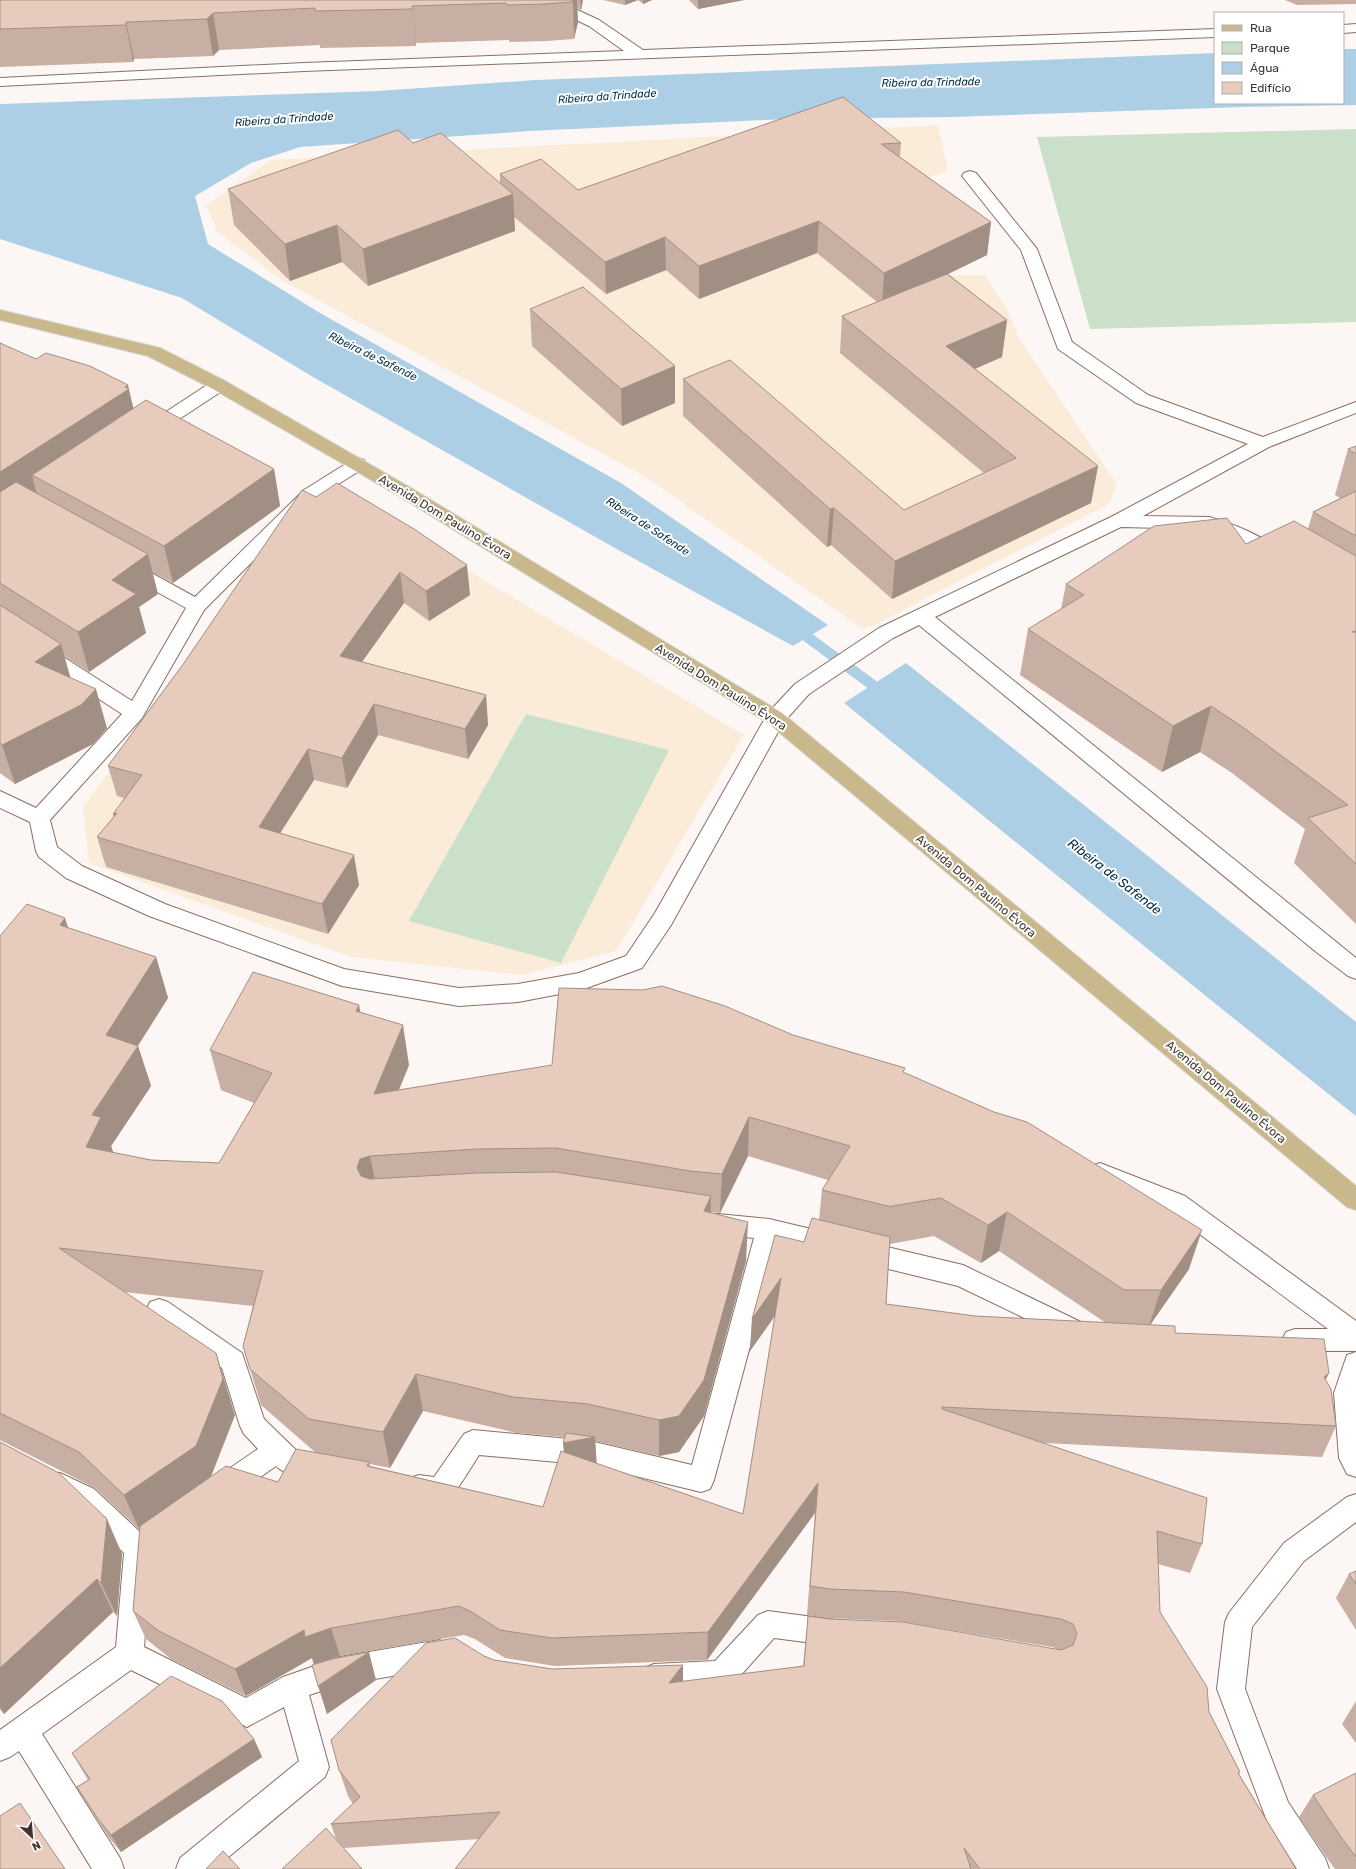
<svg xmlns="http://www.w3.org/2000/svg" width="1356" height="1869" viewBox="0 0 1356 1869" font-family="Rubik,sans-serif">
<rect width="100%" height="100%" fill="#fcf7f4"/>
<g fill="#faecd8">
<path d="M938,125L948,170L900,189L947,275H985L1008,311L1017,335L1117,484L1109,504L874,625L863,629L644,476L283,281L218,232L206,205L271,160Z"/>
<path d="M346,498L744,735L616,951L522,975L351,957L89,863L83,807L201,648Z"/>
</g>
<g fill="#cae0c9">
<path d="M1356,129V322L1090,329L1037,137Z"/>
<path d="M526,714L669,750L561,963L409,921Z"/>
</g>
<g fill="#adcfe5">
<path d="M1343,49H1356V105L1243,107L952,117L787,119L530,131L300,147L251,163L195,196L208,244L320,313L621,483L828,625L793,646L622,552L313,377L182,298L0,239V104L378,91L536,80L1215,53V103H1343Z"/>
<path d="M906,663L1356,1022V1116L1217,1005L844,703Z"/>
</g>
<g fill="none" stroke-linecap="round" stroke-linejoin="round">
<path fill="#adcfe5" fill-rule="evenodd" d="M791,621L796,622L894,694L896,697L894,700L889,702L884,700L786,628L784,625L786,622Z"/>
<defs>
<g id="minor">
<path d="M538,0H556L599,20L643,50L1215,29V37L304,71L0,86V78L304,63L624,51L589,26L540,3Z"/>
<path d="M1356,24V32L1343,33V25Z"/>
<path d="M970,171L976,173L1037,249L1072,342L1148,395L1263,437L1356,402V413L1269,447L1143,516L1209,517C1239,525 1259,536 1286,552L1288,556L1286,560L1279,562L1272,560L1234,538L1207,529L1121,527L935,617L1356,958V979L1348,976L1315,951L919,625L893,638L809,694L783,723L671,925L642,968L581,990L518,1002L459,1006L342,986L149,916L66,878L39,857L36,851L30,822L0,808V791L36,808L122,714L0,635V619L7,621L132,701L186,608L121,572L119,568L121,564L128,562L135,564L195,597L304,490L352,460L358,458L364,460L367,464L364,468L316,498L204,610L142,718L50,820L57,847L82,866L165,904L344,969L459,988L518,984L579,973L626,956L655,913L768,713L795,684L879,628L1111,517L1248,444L1136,403L1058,349L1021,250L962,176L964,173Z"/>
<path d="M219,380L225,381L228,385L225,389L155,435L149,437L143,435L140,431L143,427L213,381Z"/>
<path d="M1100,1163L1185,1196L1356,1321V1351H1295L1286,1348L1282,1340L1286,1332L1295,1329H1328L1167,1210L1092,1180L1088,1173L1092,1166Z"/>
<path d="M718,1214L769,1219L963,1265L1087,1325L1091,1333L1087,1341L1078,1344L958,1286L778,1242L714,1480L710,1489L701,1492L590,1465L479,1455C474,1463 455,1494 449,1499C439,1506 420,1500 410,1496L406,1487L410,1478L419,1475L434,1477L464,1434L473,1430L590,1441L692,1465L754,1238L718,1234L709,1231L706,1224L709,1217Z"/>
<path d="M159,1299L168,1302L242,1353L264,1419L299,1453L327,1460L331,1469L327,1478C325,1479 321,1481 318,1481C307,1482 284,1474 276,1466L232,1497L223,1500L214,1497L210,1488L214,1479L258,1449L244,1434L240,1426L222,1368L150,1318L146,1310L150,1302Z"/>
<path d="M1356,1352V1477L1347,1474L1339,1458L1334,1393L1347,1355Z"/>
<path d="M60,1473L94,1489L139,1531L149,1527L159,1531L163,1540L159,1549L151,1555L144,1647L246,1698L283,1677L340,1657L439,1640L449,1644L453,1654L449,1664L439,1668L340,1685L309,1695L329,1767L325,1777L214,1869H176L180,1858L299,1761L284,1707L247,1727L131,1670L42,1734L120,1858L124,1869H92L19,1751L10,1757L0,1761V1730L116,1647L124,1553L76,1507L51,1494L47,1485L51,1476Z"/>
<path d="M1356,1494V1522L1304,1561L1252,1627L1245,1689L1288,1802L1325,1858L1329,1869H1297L1267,1821L1217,1689L1225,1622L1229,1613L1284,1543L1347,1497Z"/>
<path d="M768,1611L836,1620L846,1623L850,1633L846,1643L836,1646L774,1638L732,1685L722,1689L654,1692L644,1688L640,1678L644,1668L654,1664L715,1661L758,1615Z"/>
</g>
<path id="major" d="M0,310L160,348L225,381L411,488L782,713L1356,1186V1210L1347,1207L768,723L399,496L213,389L148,356L0,320Z"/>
</defs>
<use href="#minor" stroke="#887062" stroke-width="2"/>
<use href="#major" stroke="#d5d3d1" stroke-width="2"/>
<use href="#minor" fill="#fff" fill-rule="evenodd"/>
<use href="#major" fill="#c8b88b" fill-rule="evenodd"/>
</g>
<g fill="#c7afa3" fill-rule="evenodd">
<path d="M0,0H583L581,10L577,8L578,22L574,39L546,41L509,42V40L416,43V46L320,48V45L219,50L213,56L134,59L133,62L0,67Z"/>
<path d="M603,0H652L643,4L638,0L625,5Z"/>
<path d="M689,0H744L698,9Z"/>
<path d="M1285,0H1356V4L1297,5Z"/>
<path d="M843,97L901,143L900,157L991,222L987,255L948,274L1007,320L1002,357L975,369L1098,466L1091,503L892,599L831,545L827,547L683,416V379L904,510L984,473L840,353L842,316L877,302L817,253L699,299L666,270L606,294L514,217L515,231L368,286L342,262L290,281L234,225L228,189L413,143L500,184V174L578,190Z"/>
<path d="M530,309L675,366V403L622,426L532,346Z"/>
<path d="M0,343L134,409L274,469L280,506L173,583L152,572L158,594L139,607L146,633L89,672L64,656L70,678L107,728L93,744L15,784L0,773Z"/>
<path d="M1356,446V924L1294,863L1305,829L1232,773L1200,752L1162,772L1020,675L1028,629L1061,609L1066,584L1246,544L1308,529L1313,512L1340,498L1335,495L1348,449Z"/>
<path d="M302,490L470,595L429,621L404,603L362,662L486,695L488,725L468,759L378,735L347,788L314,780L280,833L359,885L328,934L106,867L97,837L114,817L124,798L117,796L108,766L184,663Z"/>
<path d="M68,928L156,957L168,998L138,1046L151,1086L111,1146L113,1153L151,1160L219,1163L254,1103L221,1090L210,1050L360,1012L409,1065L399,1090L793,1035L904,1073L1189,1269L1150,1325L1325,1380L1336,1426L1322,1457L1045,1443L1202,1544L1190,1573L1158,1564L1160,1612L1209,1712L1240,1772L1239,1774L1296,1869H455L479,1839L344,1848L336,1839L331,1824L353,1804L348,1796L339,1770L484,1656L494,1660L552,1669L683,1665V1682L803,1666L808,1616L1060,1650L1052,1647L898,1621L826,1618L807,1615L815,1513L707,1660L555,1666L505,1658L475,1639L464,1635L340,1656L320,1663L376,1680L327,1714L312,1658L246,1696L171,1659L146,1639L133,1611L140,1529H139L95,1488L0,1440V936ZM748,1156L828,1180L822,1190L819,1220L752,1319L750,1351L775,1316L743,1514L596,1464L595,1441L659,1456L679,1452L704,1416L746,1261L710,1213V1212L720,1213ZM934,1236L981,1263L999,1251L1106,1323L975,1316L886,1304L890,1244ZM124,1292L253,1306L243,1346L261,1405L316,1453L278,1482L211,1477L235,1415ZM423,1411L517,1433L565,1437L564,1452L543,1507L370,1466V1464L390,1468Z"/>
<path d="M0,1442L122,1554L117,1616L113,1612L4,1714L0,1709Z"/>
<path d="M1356,1571V1630L1336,1598L1349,1574Z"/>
<path d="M1356,1701V1743L1342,1724Z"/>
<path d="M254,1739L262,1757L121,1852L109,1838L77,1787L88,1780L72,1753Z"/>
<path d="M1356,1773V1869H1335L1327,1858L1299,1817L1313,1795Z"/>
</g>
<g fill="#a28f84">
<path d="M573,0H577L578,22L574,39Z"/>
<path d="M580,0H583L581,10Z"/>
<path d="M625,0H638L625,5Z"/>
<path d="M643,0H652L643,4Z"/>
<path d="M698,0H744L698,9Z"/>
<path d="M412,6L416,43V46Z"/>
<path d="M213,13L219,50L213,56L207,19Z"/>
<path d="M126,22L134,59L133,62L126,25Z"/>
<path d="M513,194L515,231L368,286L363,249Z"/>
<path d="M819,221L817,253L699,299V266Z"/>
<path d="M991,222L987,255L882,306L884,273Z"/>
<path d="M337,225L342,262L290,281L285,244Z"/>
<path d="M665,237L666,270L606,294L605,262Z"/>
<path d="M1007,320L1002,357L942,383L946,346Z"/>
<path d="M675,366V403L622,426L621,389Z"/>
<path d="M128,385L138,428L32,475L37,495L0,519V472Z"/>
<path d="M1098,466L1091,503L892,599L895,561Z"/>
<path d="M274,469L280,506L173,583L164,546Z"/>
<path d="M834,508L831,545L827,547L830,509Z"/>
<path d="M148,554L158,594L139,607L146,633L89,672L78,632L112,580Z"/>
<path d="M467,565L470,595L429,621L426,591Z"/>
<path d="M400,572L404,603L344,687L340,656Z"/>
<path d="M61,644L72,683L35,662Z"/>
<path d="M96,689L107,728L93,744L15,784L2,745Z"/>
<path d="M486,695L488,725L468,759L465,729Z"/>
<path d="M374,704L378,735L347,788L342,758Z"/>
<path d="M1211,706L1200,752L1162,772L1173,726Z"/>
<path d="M308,749L314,780L265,857L259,827Z"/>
<path d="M117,813L121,844L113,814Z"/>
<path d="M354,855L359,885L328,934L322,904Z"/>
<path d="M65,918L78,959L60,925Z"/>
<path d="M156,957L168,998L128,1061L138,1046L151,1086L111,1146L115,1157L86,1147L106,1035Z"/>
<path d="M359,1005L366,1046L356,1011Z"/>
<path d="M403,1025L409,1065L381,1133L374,1094Z"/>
<path d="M749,1117L748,1156L720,1213L722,1174Z"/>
<path d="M370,1156L378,1195L365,1207L357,1168L360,1159Z"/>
<path d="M711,1196L710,1235L704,1211Z"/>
<path d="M1007,1212L999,1251L981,1263L988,1225Z"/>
<path d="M748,1222L746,1261L704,1416L679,1452L659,1456V1420Z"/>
<path d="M1202,1230L1189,1269L1148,1328L1161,1290Z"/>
<path d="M781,1278L779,1310L750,1351L752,1319Z"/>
<path d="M216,1353L235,1415L209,1481L139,1529L124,1495Z"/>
<path d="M1329,1373L1314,1404L1324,1377Z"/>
<path d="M416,1374L423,1411L390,1468L383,1432Z"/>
<path d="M595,1437L597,1468L566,1474L563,1443Z"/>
<path d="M818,1483L815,1513L707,1660L708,1632Z"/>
<path d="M107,1519L122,1554L117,1616L101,1583Z"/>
<path d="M97,1579L113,1612L4,1714L0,1707V1668Z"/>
<path d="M331,1628L340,1656L314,1664L312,1658L246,1696L235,1669L304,1630Z"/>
<path d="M369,1652L376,1680L327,1714L318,1686Z"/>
<path d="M683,1665V1692L669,1683Z"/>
<path d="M254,1739L262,1757L121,1852L111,1835Z"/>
</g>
<g fill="#e7ccbd" stroke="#a28f84">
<path d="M0,0H573L572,2L544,4L507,5L506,3L412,6V9L315,11V8L213,13L207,19L126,22V25L0,29Z"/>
<path d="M843,97L901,143L881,144L991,222L884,273L819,221L699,266L665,237L605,262L500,174L541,159L578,190Z"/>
<path d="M398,130L413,143L441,133L513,194L363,249L337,225L285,244L228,189Z"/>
<path d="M947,274L1007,320L946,346L1098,466L895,561L834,508L830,509L683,379L730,360L904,510L1016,458L842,316Z"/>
<path d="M583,287L675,366L621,389L530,309Z"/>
<path d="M0,343L36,359L46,353L90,366L128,385L125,387L129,389L0,472Z"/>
<path d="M146,400L274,469L164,546L32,475Z"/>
<path d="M1356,446V454L1348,449Z"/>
<path d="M16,482L148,554L112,580L136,594L78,632L0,583V492Z"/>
<path d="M337,483L414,529L467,565L426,591L400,572L340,656L486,695L465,729L374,704L342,758L308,749L259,827L354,855L322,904L97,837L117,813L113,814L142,775L108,766L184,663L302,490L316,497Z"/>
<path d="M1356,491V536L1313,512Z"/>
<path d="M1227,518L1246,544L1294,521L1356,556V631L1352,632H1356V864L1308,818L1348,805L1244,728L1211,706L1173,726L1028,629L1084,595L1066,584L1154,526Z"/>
<path d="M0,605L61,644L35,662L96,689L81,705L2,745L0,743Z"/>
<path d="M27,904L65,918L60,925L156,957L106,1035L138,1046L92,1115L101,1117L86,1147L151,1160L219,1163L272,1073L210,1050L253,972L359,1005L356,1011L403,1025L374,1094L552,1065L559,988L643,990L662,986L725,1006L793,1035L905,1068L903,1072L994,1112L1027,1122L1202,1230L1161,1290H1124L1007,1212L988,1225L941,1198L892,1206V1207L822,1190L850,1146L749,1117L722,1174L690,1171L556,1148L477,1149L370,1156L360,1159L357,1168L361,1176L370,1179L477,1173L556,1172L711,1196L704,1211L748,1222L704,1380L679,1416L659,1420L588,1404L513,1397L416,1374L383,1432L309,1419L250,1369L243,1346L263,1271L59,1248L216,1353L223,1379L196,1446L124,1495L79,1452L0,1413V936Z"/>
<path d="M812,1218L890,1237L886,1304L975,1316L1175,1326V1333L1324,1339L1329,1373L1324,1377L1331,1389L1336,1426L942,1407V1409L1207,1498L1202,1544L1157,1531L1160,1612L1207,1687L1209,1712L1240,1772L1238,1773L1296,1869H980L964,1848L971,1869H455L500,1812L331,1824L360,1797L339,1770L331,1740L426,1643L455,1638L484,1656L494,1660L552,1669L683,1665L669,1683L804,1666L808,1616L830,1619L903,1622L1061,1650L1073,1645L1077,1634L1073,1624L1061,1619L904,1592L830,1589L810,1586L818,1483L708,1632L552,1638L500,1630L470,1611L459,1606L331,1628L305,1637L304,1630L235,1669L159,1631L133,1611L140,1526L226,1466L278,1482L296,1449L369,1462L367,1466L543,1507L561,1451L743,1514L781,1278L752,1319L775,1235L804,1242Z"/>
<path d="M566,1433L595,1437L563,1443Z"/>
<path d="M0,1442L59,1473L107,1519L101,1583L97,1579L0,1668Z"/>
<path d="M1356,1571V1584L1349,1574Z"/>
<path d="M369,1652L318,1686L312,1665L332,1659Z"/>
<path d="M171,1676L222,1701L254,1739L111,1835L99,1820L77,1787L90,1779L72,1753Z"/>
<path d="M1356,1773V1857L1341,1837L1313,1795Z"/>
<path d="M20,1803L65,1869H0V1816Z"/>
<path d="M326,1828L362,1869H282Z"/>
<path d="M223,1851L240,1869H206Z"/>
</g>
<g text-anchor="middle" stroke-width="4" stroke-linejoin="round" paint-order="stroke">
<g font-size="11" font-style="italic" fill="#012e45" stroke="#fff">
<text transform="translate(931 82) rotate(-1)" y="4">Ribeira da Trindade</text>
<text transform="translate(607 96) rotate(-4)" y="4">Ribeira da Trindade</text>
<text transform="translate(284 119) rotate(-4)" y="4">Ribeira da Trindade</text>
<text transform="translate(373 356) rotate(26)" y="4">Ribeira de Safende</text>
<text transform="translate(648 526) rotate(33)" y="4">Ribeira de Safende</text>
</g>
<g font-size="12" fill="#40352f" stroke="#fff">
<text transform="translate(445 517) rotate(31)" y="4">Avenida Dom Paulino Évora</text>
<text transform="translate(721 687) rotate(32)" y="4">Avenida Dom Paulino Évora</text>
<text transform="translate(976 886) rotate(40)" y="4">Avenida Dom Paulino Évora</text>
<text transform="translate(1226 1092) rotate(40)" y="4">Avenida Dom Paulino Évora</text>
</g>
<g font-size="13" font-style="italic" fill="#012e45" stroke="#fff">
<text transform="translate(1115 876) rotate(38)" y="5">Ribeira de Safende</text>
</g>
</g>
<rect x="1214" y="12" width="130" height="92" fill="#ffffff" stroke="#b3aeac"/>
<rect x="1222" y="25" width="20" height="6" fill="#c8b88b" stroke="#b3aeac"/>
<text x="1250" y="32" font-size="12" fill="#40352f">Rua</text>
<rect x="1222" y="42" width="20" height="12" fill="#cae0c9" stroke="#b3aeac"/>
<text x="1250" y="52" font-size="12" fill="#40352f">Parque</text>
<rect x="1222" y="62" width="20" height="12" fill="#adcfe5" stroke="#b3aeac"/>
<text x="1250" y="72" font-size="12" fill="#40352f">Água</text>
<rect x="1222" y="82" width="20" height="12" fill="#e7ccbd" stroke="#b3aeac"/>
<text x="1250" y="92" font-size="12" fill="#40352f">Edifício</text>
<g transform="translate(32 1837) rotate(154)" stroke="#ffffff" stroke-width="3" paint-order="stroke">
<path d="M0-3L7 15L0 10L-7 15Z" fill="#40352f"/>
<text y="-6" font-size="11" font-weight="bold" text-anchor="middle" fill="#40352f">N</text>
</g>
</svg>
